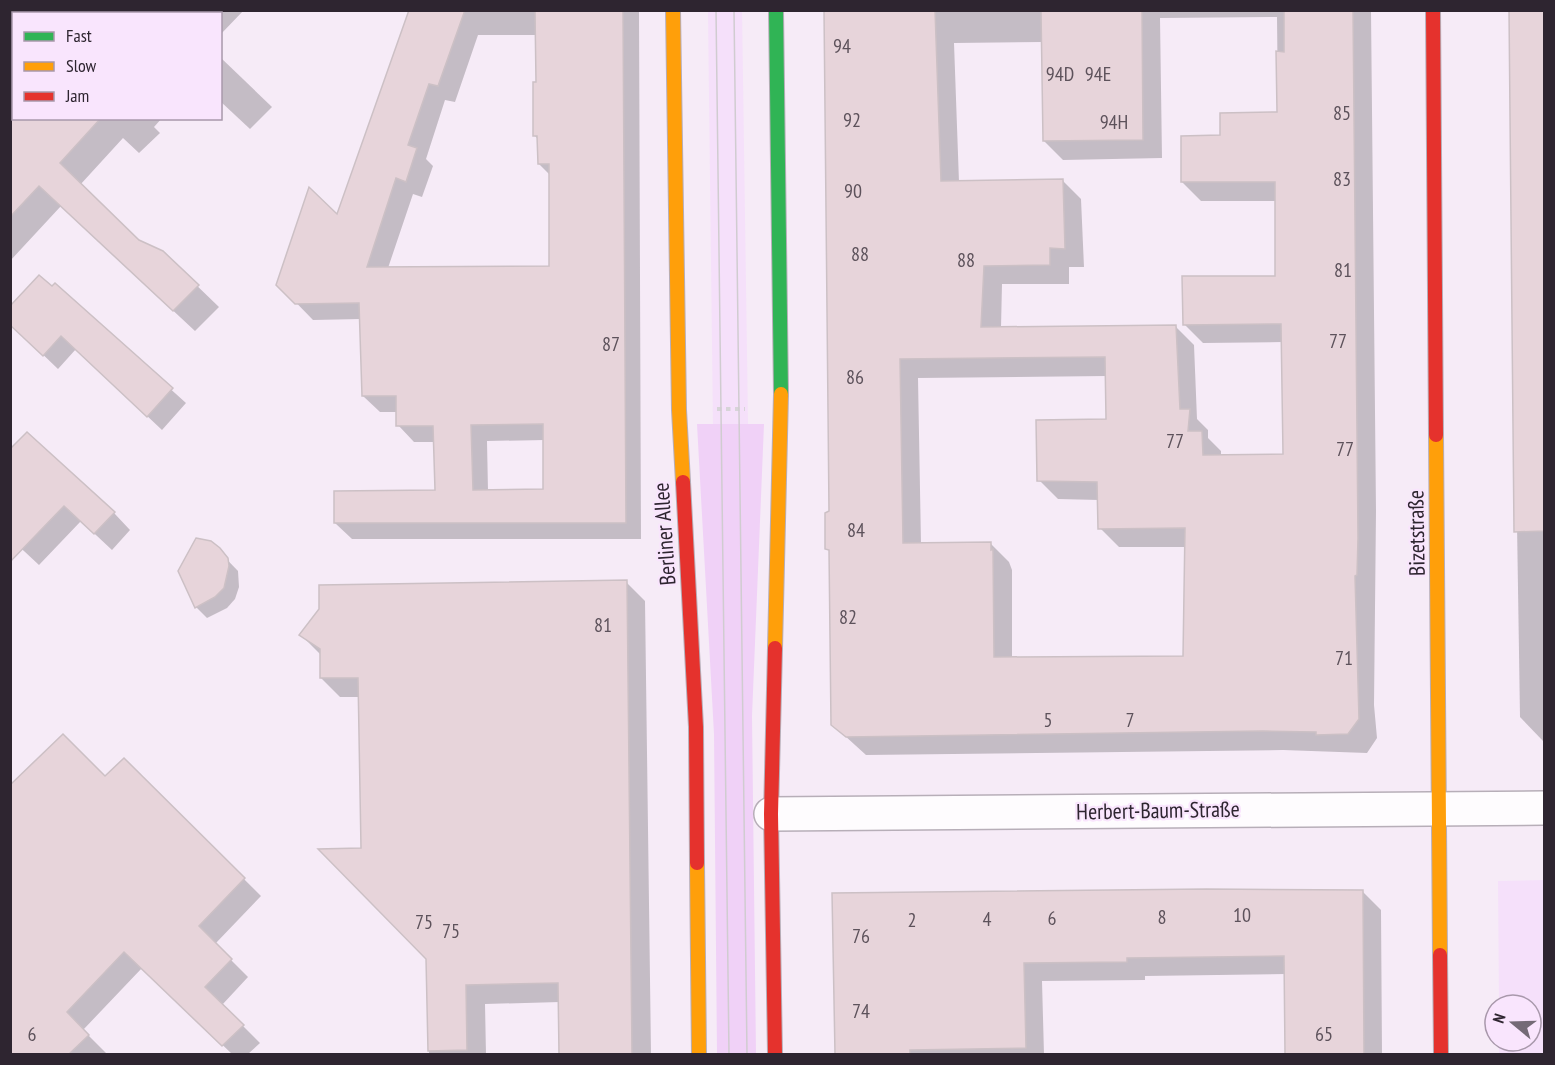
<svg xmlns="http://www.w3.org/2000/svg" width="1555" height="1065" viewBox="0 0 1555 1065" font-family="'PT Sans Narrow',sans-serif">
<rect width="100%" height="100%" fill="#f6ebf7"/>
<g fill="#f5e0fa">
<path d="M708,11H742L748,424H713Z"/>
<path d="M1544,880V1054H1499V1041H1531V1005H1499L1498,881Z"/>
</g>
<path fill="#f0d1f7" d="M697,424H764L752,716L756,1054H717L714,734Z"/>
<g fill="#0003" fill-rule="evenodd">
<path d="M110,10H244L220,35V14H107Z"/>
<path d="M410,10H639L641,539H352L335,523L437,492L435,442H414L398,425L397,412H380L363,396L361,319L313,320L278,284L338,216ZM478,35H537L538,83L535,136L538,139L539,164L550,175L551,267L388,268L413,194L422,197L433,166L426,159L445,100L455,102ZM545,440V491H488L487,441Z"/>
<path d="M826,10H1371L1376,511L1374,705L1377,738L1367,753L1283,750L866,755L833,725L830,552L827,548L831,511ZM1277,17L1278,114L1222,137L1182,182L1201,201H1276L1277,277L1184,324L1203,343L1283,342L1284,456H1221V451L1208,438V430L1197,419L1194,345L1175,326L1001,328L1002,284H1069V267H1084L1081,199L1062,180L959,182L954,43L1043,42L1044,141L1063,160L1162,158L1160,18ZM1107,376V421L1039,480L1058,499L1099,500L1100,528L1119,547H1186L1184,658H1012V570L1009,562L990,543L921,544L918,378Z"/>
<path d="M1509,10H1544V742L1520,717Z"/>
<path d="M220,57L272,107L250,129L220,101Z"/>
<path d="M14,115V118H162L154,127L160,133L139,153L123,138L80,185L138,241L162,252L219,307L195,331L61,206L10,261V118Z"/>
<path d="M55,285L186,403L162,430L76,349L58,369L10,323Z"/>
<path d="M10,452L114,513L130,530L112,550L81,521L39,565L10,538Z"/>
<path d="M210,542L238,571L239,587L235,599L227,608L207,618L196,607Z"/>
<path d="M626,582L645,601L651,1054H560V1002L485,1004L486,1054H429L428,958L362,849L360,697H340L321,678V655L301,635Z"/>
<path d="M124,760L261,896L215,944L248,977L222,1005L260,1043L248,1054H232L142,968L83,1030L107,1054H16L10,1049L105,778Z"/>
<path d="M1362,891L1381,910L1382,1054H1286V974L1145,976V980L1042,981L1044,1054H836L833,894Z"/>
</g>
<g fill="#e7d4da" stroke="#ccc0c5" stroke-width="1.5" fill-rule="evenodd">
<path d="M409,10H465L438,86L429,84L408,145L417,148L406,182L396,178L367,267L549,266V164H538L537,136H533V82H536L535,10H623L626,523H334V491L435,490L433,426H396V396H362L359,303L295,304L276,285L309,187L337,214ZM543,424V489L473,490L471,425Z"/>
<path d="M824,10H935L941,181L1063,179L1065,249L1050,248V265L984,266L981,327L1176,325L1180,409H1190L1188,431H1202L1203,455L1283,454L1281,324L1183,325L1182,276H1275V182H1181V136L1220,135V113L1277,112L1276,51L1284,52V10H1353L1358,538L1357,575L1355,576L1359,719L1348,734L1316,735V732L1263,731L846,737L831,725L829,550L825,549V513L829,511ZM1105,357L1106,419L1036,420L1037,481L1097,482L1098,529L1185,528L1183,656L994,657L993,549L991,550V542L903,543L900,359Z"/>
<path d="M1041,10H1142L1143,140L1043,141Z"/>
<path d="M1509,10H1545V531L1514,532Z"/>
<path d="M10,118H101L60,163L139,240L163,251L199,285L173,311L39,186L10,217Z"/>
<path d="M39,275L52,286L55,283L173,388L147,417L61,336L43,356L10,325V306Z"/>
<path d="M27,432L115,512L94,534L64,506L10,562V449Z"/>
<path d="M196,538L211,541L220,548L228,558L229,566L224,588L215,597L195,608L178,571Z"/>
<path d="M627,580L632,1054H559L558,983L466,985L467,1050L428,1051L426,959L318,849L361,848L358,678H320V649L299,635L319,609V585Z"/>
<path d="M63,734L105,776L124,758L245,878L199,926L232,959L205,987L244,1025L222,1046L124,952L67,1012L89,1035L69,1054H10V785Z"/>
<path d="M1206,889L1363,890L1364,1054H1285L1284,956L1127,958V962L1024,963L1026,1048L910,1050V1054H835L832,893Z"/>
</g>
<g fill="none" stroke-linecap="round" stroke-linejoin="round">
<defs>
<path id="street" d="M771,814L1544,808"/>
<path id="fast" d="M776,10L781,394"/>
<g id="slow">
<path d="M673,10L679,410L683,482"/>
<path d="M1436,435L1440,955"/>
<path d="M775,648L781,394"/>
<path d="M697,863L699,1054"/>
</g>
<g id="jam">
<path d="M1433,10L1436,435"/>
<path d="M10,29L14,26"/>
<path d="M683,482L696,727L697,863"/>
<path d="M1440,955L1441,1054"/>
<path d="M775,1054L771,814L775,648"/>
</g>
</defs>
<use href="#street" stroke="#b7aeb8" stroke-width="36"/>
<use href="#fast" stroke="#b7aeb8" stroke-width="16"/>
<use href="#slow" stroke="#b7aeb8" stroke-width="16"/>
<use href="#jam" stroke="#b7aeb8" stroke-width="16"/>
<path stroke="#d7d4d8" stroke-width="4" stroke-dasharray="4.5 4.5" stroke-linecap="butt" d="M717,409H745"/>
<use href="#street" stroke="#fefcfe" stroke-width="33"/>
<use href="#fast" stroke="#30b455" stroke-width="14"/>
<use href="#slow" stroke="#ff9f0a" stroke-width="14"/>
<use href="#jam" stroke="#e5322d" stroke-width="14"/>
<g stroke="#d0ccd0" stroke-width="1.5">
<path d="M716,10L729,1054"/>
<path d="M734,10L747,1054"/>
</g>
</g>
<g text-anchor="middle" stroke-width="4.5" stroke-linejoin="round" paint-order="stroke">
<g font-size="20" fill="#5d525b">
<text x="842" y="53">94</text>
<text x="1060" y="81">94D</text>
<text x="1098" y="81">94E</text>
<text x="1342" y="120">85</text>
<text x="852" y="127">92</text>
<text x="1114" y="129">94H</text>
<text x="1342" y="186">83</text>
<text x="853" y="198">90</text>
<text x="860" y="261">88</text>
<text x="966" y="267">88</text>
<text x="1343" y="277">81</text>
<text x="1338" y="348">77</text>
<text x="611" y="351">87</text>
<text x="855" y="384">86</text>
<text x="1175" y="448">77</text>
<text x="1345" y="456">77</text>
<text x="856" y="537">84</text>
<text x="848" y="624">82</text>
<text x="603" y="632">81</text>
<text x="1344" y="665">71</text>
<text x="1048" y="727">5</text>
<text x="1130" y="727">7</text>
<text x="1242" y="922">10</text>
<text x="1162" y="924">8</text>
<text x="1052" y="925">6</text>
<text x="987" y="926">4</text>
<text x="912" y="927">2</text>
<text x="424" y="929">75</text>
<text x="451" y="938">75</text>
<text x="861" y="943">76</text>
<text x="861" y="1018">74</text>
<text x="32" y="1041">6</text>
<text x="1324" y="1041">65</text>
</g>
<g font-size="22" fill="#2e2530" stroke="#f9e5fd">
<text transform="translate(1416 533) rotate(-91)" y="8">Bizetstraße</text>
<text transform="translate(664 534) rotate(-94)" y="8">Berliner Allee</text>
<text transform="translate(1158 810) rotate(-1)" y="8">Herbert-Baum-Straße</text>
</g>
</g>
<rect width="1555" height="1065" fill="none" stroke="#2e2530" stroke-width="24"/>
<rect x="12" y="12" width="210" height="108" fill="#f9e5fd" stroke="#a898ab" stroke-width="1.5"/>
<rect x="24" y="32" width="30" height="9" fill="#30b455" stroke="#a898ab" stroke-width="1.5"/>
<text x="66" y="42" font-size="18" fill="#2e2530">Fast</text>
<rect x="24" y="62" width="30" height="9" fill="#ff9f0a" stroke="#a898ab" stroke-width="1.5"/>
<text x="66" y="72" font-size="18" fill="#2e2530">Slow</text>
<rect x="24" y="92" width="30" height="9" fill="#e5322d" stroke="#a898ab" stroke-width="1.5"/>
<text x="66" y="102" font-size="18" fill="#2e2530">Jam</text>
<g transform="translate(1513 1023) rotate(289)"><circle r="28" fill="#f9e5fd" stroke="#a898ab" stroke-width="1.5"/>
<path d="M0-4.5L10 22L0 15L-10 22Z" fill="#746a76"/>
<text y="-9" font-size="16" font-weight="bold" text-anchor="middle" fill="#2e2530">N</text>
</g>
</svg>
